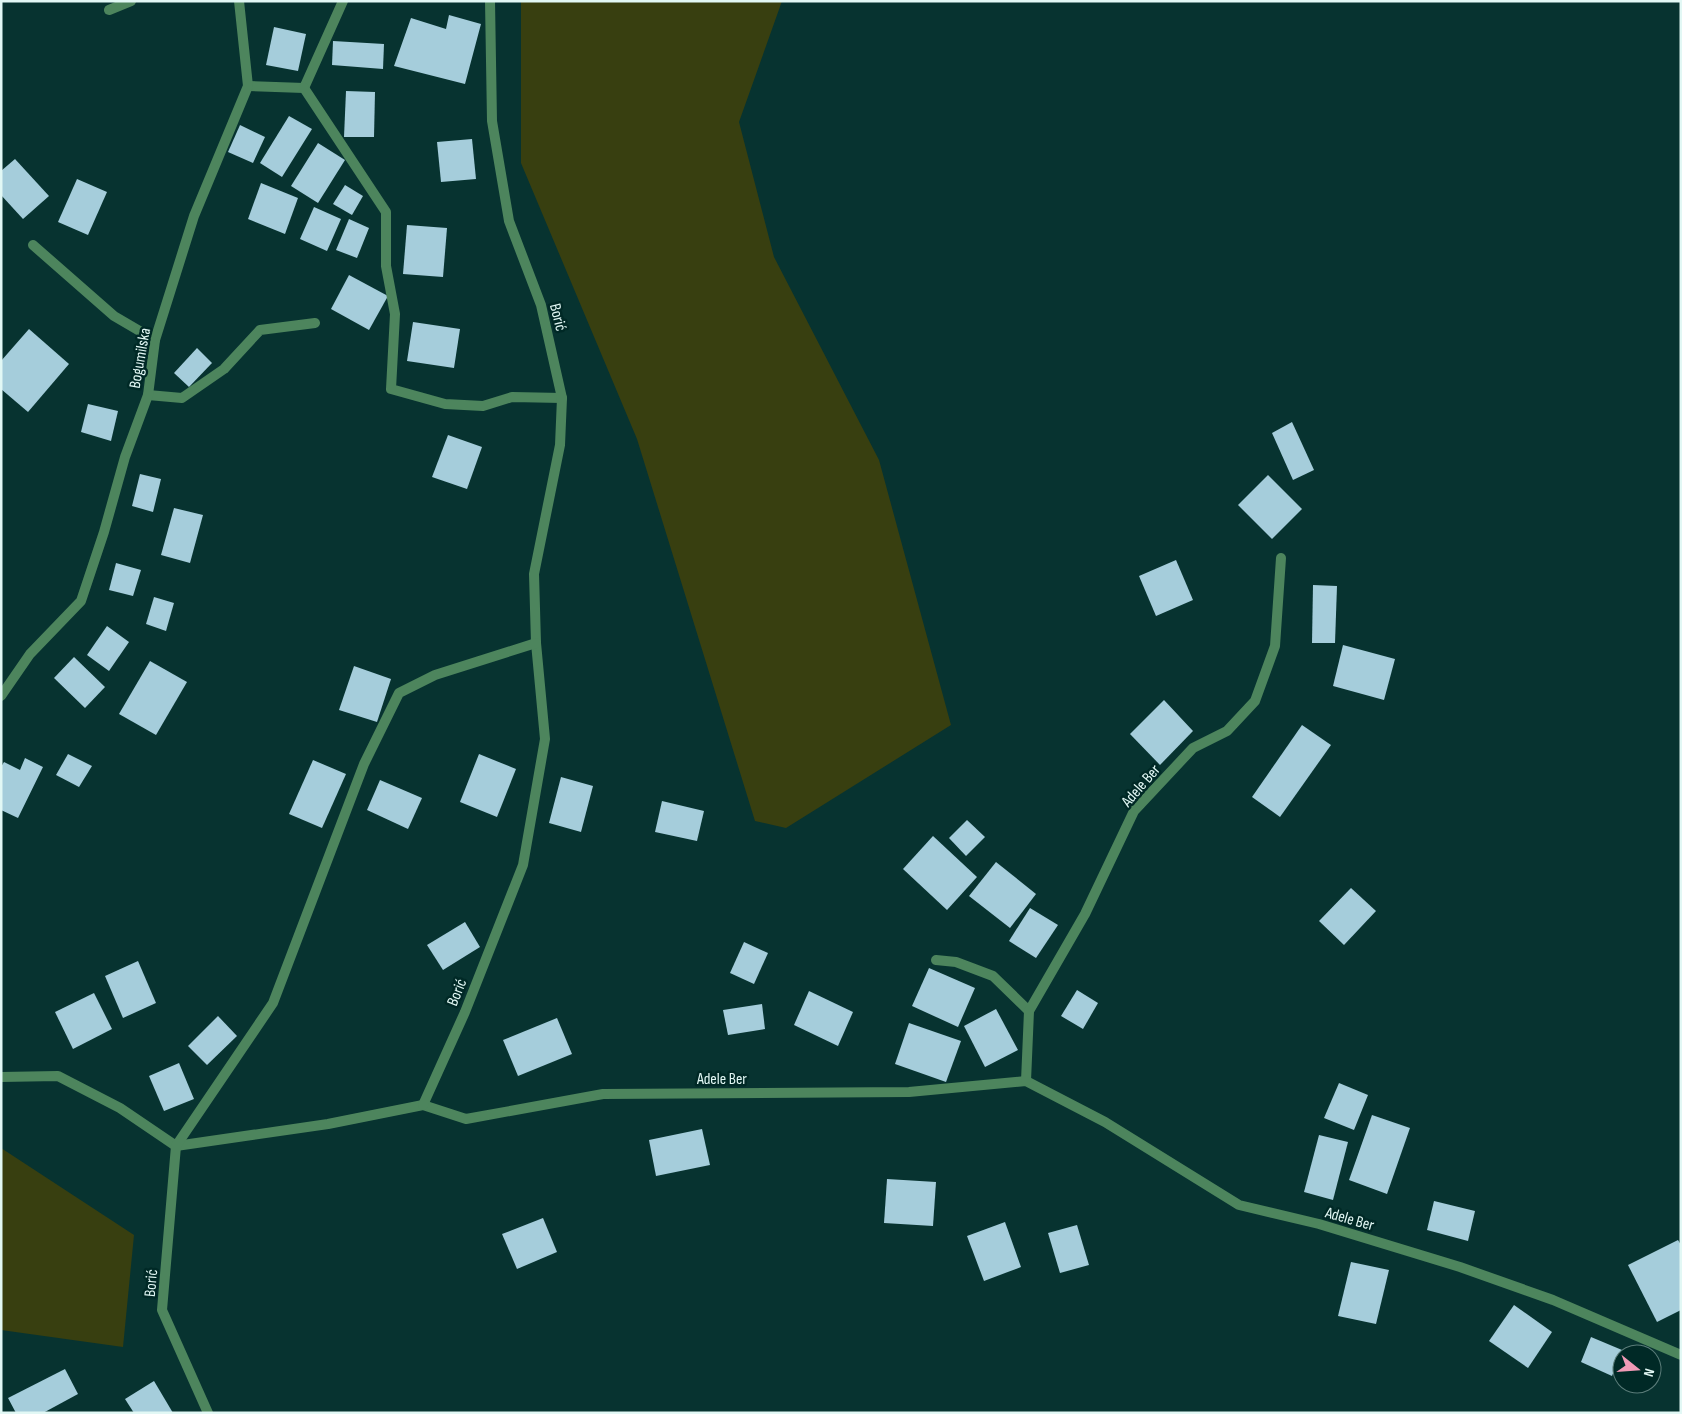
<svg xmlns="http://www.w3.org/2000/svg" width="1682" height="1414" viewBox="0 0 1682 1414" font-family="'Sofia Sans Condensed',sans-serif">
<rect width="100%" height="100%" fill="#073330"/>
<g fill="#383f10">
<path d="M521,1H782L739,122L774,257L879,460L951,725L786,828L755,821L637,439L521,163Z"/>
<path d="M1,1148L134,1235L123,1347L1,1330Z"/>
</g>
<g fill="#a5cddb">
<path d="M449,15L481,24L465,84L394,66L411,18L446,29Z"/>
<path d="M274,27L306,34L298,71L266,65Z"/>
<path d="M333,41L384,44L383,69L332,65Z"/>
<path d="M346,91L375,92L374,137H344Z"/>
<path d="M289,116L312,129L282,177L260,163Z"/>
<path d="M240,125L265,137L253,163L228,152Z"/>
<path d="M472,139L476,179L441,182L437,142Z"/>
<path d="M318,143L345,160L318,203L291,186Z"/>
<path d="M15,159L49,196L23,219L1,195V171Z"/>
<path d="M77,179L107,192L88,235L58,222Z"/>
<path d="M261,183L298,198L285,234L248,219Z"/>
<path d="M345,185L363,196L352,215L333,204Z"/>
<path d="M314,207L341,219L327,251L300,239Z"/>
<path d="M349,219L369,228L357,258L336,250Z"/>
<path d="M407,225L447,228L443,277L403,274Z"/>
<path d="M349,275L388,296L369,330L331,309Z"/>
<path d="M413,322L460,329L454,368L407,361Z"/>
<path d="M29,329L69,364L28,412L1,389V361Z"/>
<path d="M197,348L212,363L189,387L174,373Z"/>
<path d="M88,404L118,411L111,441L81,432Z"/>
<path d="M1292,422L1314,470L1293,480L1272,433Z"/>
<path d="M448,435L482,447L467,489L432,477Z"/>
<path d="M140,474L161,479L153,512L132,506Z"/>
<path d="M1268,475L1302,509L1272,539L1238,505Z"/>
<path d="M174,508L203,515L190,563L161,555Z"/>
<path d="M1176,560L1193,600L1156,616L1139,576Z"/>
<path d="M116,563L141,570L133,596L109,590Z"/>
<path d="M1313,585L1337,586L1335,643H1312Z"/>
<path d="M154,597L174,603L166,631L146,624Z"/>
<path d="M107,626L129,642L109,671L87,655Z"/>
<path d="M1343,645L1395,659L1384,700L1333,686Z"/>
<path d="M74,657L105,687L85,708L54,678Z"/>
<path d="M150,661L187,682L156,735L119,714Z"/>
<path d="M354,666L391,679L377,722L339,710Z"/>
<path d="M1164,700L1193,731L1160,765L1130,734Z"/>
<path d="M1302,725L1331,745L1280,817L1252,797Z"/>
<path d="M68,754L92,766L79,787L56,775Z"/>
<path d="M479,754L516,769L497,817L460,802Z"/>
<path d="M25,758L43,767L18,818L1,810V767L4,762L20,770Z"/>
<path d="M313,760L346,774L322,828L289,814Z"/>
<path d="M561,777L593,786L581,832L549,823Z"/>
<path d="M380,780L422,798L408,829L367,810Z"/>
<path d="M662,801L704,811L697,841L655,832Z"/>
<path d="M967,820L985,837L966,856L949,838Z"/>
<path d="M933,836L977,877L947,910L903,869Z"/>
<path d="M996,862L1036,894L1010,928L969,896Z"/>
<path d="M1351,888L1376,911L1344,945L1319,921Z"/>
<path d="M1030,908L1058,925L1036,958L1009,941Z"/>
<path d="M465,922L480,947L443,970L427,945Z"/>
<path d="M744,942L768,953L754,984L730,973Z"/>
<path d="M138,961L156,1003L123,1018L105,976Z"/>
<path d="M929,968L975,988L958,1027L912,1006Z"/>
<path d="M1077,990L1098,1003L1083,1029L1061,1016Z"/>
<path d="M809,991L853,1012L838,1046L794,1025Z"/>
<path d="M94,993L112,1029L73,1049L55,1012Z"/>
<path d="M762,1004L765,1029L728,1035L723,1010Z"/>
<path d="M996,1009L1018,1050L985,1067L964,1026Z"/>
<path d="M218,1016L237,1036L207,1065L188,1046Z"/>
<path d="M557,1018L572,1054L518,1076L503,1040Z"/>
<path d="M909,1023L961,1041L946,1082L895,1064Z"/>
<path d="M179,1063L194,1099L164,1111L149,1076Z"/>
<path d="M1339,1083L1368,1095L1354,1130L1324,1118Z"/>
<path d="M1372,1115L1410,1128L1387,1194L1349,1180Z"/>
<path d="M702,1129L710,1165L656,1176L649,1140Z"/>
<path d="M1319,1135L1348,1142L1333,1200L1304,1192Z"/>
<path d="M887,1179L936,1182L933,1226L884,1223Z"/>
<path d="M1434,1201L1475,1211L1468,1241L1427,1230Z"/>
<path d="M543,1218L557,1252L517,1269L502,1234Z"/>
<path d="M1005,1222L1021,1267L984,1281L967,1236Z"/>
<path d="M1077,1225L1089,1265L1060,1273L1048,1233Z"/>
<path d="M1678,1240L1681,1245V1310L1657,1322L1628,1265Z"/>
<path d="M1351,1262L1389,1270L1376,1324L1338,1316Z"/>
<path d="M1514,1305L1552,1332L1528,1368L1489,1341Z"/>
<path d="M1591,1337L1622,1350L1612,1376L1581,1362Z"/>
<path d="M65,1369L78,1394L43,1413H16L8,1398Z"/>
<path d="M154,1381L173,1413H134L125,1399Z"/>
</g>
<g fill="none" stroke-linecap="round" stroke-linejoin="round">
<g stroke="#4d855d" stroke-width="10">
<path d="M109,10L131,1"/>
<path d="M148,395L182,398L224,369L260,330L315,323"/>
<path d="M936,960L956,962L993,976L1029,1011"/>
</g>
<g stroke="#4d855d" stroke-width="10">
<path d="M248,86L304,88L343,1"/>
<path d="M304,88L386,212V266L395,314L391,389L445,404L483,406L512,397L562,398"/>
<path d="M33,245L114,316L155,340"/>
<path d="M1,696L30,654L81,601L104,532L125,457L148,395L155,340L194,216L248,86L239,1"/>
<path d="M1,1077L58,1076L120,1108L176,1146L328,1124L423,1105L466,1119L603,1094L909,1092L1026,1081L1105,1122L1239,1205L1319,1224L1460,1267L1553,1300L1681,1355"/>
<path d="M1026,1081L1029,1011L1085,914L1134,811L1193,748L1227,731L1255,701L1275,646L1281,558"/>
<path d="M423,1105L465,1012L523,865L545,739L536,643L534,574L560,445L562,398L541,305L509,221L492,121L490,1"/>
<path d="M208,1413L162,1310L176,1146L273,1003L364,764L399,693L435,675L536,643"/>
</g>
</g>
<g text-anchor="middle" stroke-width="5" stroke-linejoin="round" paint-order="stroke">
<g font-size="16" fill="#e2f8f5" stroke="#002926">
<text transform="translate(559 317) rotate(76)" y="6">Borić</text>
<text transform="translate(139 358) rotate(-80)" y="6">Bogumilska</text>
<text transform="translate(1140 785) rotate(-49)" y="6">Adele Ber</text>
<text transform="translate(456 992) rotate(-68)" y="6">Borić</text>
<text x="722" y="1084">Adele Ber</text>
<text transform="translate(1350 1218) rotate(16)" y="6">Adele Ber</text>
<text transform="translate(150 1283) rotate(-85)" y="6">Borić</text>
</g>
</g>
<rect width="1682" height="1414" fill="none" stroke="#e2f8f5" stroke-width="5"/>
<g transform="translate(1637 1369) rotate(107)"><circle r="24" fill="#002926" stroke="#5a7c79"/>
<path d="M0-4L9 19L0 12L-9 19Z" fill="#f09ab6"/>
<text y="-8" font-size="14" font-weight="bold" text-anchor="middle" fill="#e2f8f5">N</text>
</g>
</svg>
